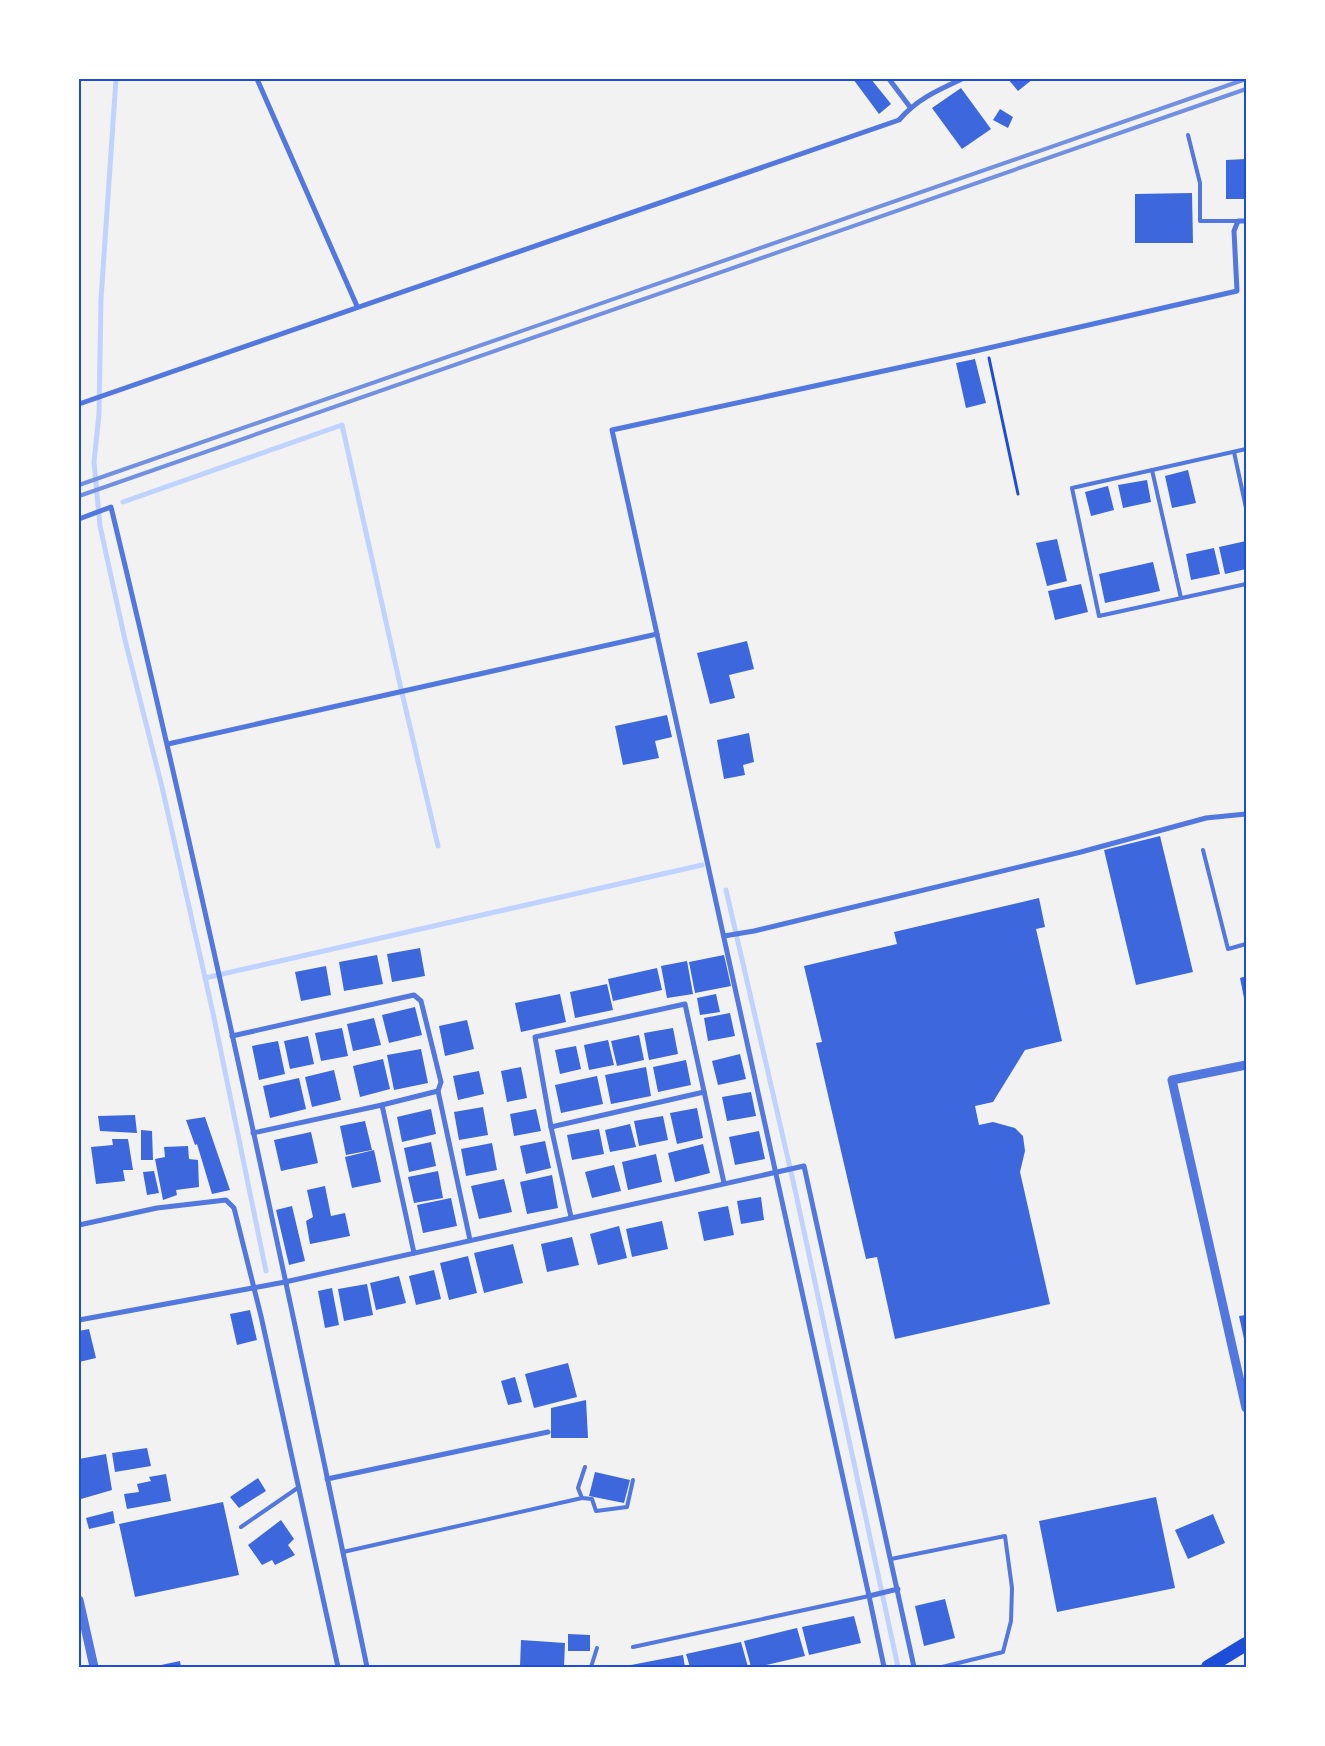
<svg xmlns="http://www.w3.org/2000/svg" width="1325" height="1746" viewBox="0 0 1325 1746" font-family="'Golos Text',sans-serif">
<rect width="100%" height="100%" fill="#f2f2f2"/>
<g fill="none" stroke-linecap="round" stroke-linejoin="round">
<g stroke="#bfd3fe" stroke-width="5">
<path d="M116,79L101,299L99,414L94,462L100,526L125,640L162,787L213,1013L266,1271"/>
<path d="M123,502L342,425L399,680L438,846"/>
<path d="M726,890L794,1185L898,1667"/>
<path d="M205,978L702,865"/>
</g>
</g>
<g fill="#3d67dc">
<path d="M853,79H871L891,104L879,114Z"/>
<path d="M1008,79H1033L1018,91Z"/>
<path d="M961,88L991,129L962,149L932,108Z"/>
<path d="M1000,109L1013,117L1008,128L993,120Z"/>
<path d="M1246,159V199H1226V160Z"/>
<path d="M1192,193L1193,243H1135V194Z"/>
<path d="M975,359L986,403L966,408L956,363Z"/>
<path d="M1188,470L1196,503L1172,508L1165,476Z"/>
<path d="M1147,480L1151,502L1123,508L1118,485Z"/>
<path d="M1108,486L1114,510L1091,516L1085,492Z"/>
<path d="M1057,539L1067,581L1047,586L1036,543Z"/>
<path d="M1246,541V569L1225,574L1219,547Z"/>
<path d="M1214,548L1220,574L1191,580L1186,554Z"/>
<path d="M1153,562L1160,591L1105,603L1099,574Z"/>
<path d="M1081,584L1088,612L1055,620L1048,591Z"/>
<path d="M747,641L754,669L729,675L735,698L710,704L697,653Z"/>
<path d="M667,715L672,737L655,741L659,758L623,765L615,726Z"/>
<path d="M749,733L754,762L743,765L745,775L724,779L717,740Z"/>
<path d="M1160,836L1193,972L1136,985L1104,850Z"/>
<path d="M1039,898L1045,927L1036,929L1062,1041L1025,1050L993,1102L975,1106L979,1125L993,1122L1015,1128L1023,1136L1025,1151L1020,1172L1050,1304L895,1339L877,1257L866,1259L816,1043L822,1042L804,966L897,944L894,932Z"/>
<path d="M420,948L425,976L392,982L387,954Z"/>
<path d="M377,955L383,984L344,991L339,962Z"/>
<path d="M724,955L731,986L695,993L689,962Z"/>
<path d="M687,961L693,994L667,998L661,966Z"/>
<path d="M326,966L331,995L301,1001L295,972Z"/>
<path d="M657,968L662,990L613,1001L608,979Z"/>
<path d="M1246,976V1003H1245L1240,978Z"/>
<path d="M607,984L613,1010L575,1018L570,992Z"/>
<path d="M560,994L566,1022L521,1032L515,1003Z"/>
<path d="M716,994L720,1012L700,1015L697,998Z"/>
<path d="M415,1007L422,1035L389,1043L382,1015Z"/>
<path d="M730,1013L735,1036L708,1041L704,1018Z"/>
<path d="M374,1018L381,1045L353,1051L347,1024Z"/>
<path d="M467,1020L474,1049L445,1056L439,1026Z"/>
<path d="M342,1028L348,1056L321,1061L315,1033Z"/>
<path d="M673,1028L678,1054L649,1060L644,1033Z"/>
<path d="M639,1035L644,1060L617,1066L611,1041Z"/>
<path d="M308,1036L314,1064L290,1069L284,1041Z"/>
<path d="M608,1040L614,1065L589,1070L584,1045Z"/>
<path d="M278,1041L285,1074L259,1080L252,1046Z"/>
<path d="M576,1046L581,1069L560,1074L555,1050Z"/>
<path d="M421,1049L428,1083L394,1090L387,1055Z"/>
<path d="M740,1054L746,1079L718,1085L712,1061Z"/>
<path d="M383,1059L390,1089L360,1097L353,1066Z"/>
<path d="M686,1060L691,1085L658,1092L653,1067Z"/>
<path d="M521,1067L527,1098L507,1102L501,1071Z"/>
<path d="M646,1067L651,1096L611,1104L605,1075Z"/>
<path d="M334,1070L341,1100L312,1107L305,1077Z"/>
<path d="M479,1071L484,1094L458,1100L453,1076Z"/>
<path d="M597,1076L603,1104L561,1113L555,1085Z"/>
<path d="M299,1078L306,1109L270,1118L263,1086Z"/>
<path d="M751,1092L756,1116L727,1121L722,1097Z"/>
<path d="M483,1107L488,1135L459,1140L454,1112Z"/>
<path d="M697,1108L703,1138L677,1144L670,1113Z"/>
<path d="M431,1109L436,1134L402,1142L397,1117Z"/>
<path d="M536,1109L541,1131L514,1136L510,1114Z"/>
<path d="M135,1115L137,1133L100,1131L98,1116Z"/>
<path d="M663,1116L668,1140L639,1146L634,1121Z"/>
<path d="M205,1117L230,1190L212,1194L197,1144L195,1145L186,1120Z"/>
<path d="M365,1121L372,1150L346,1155L340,1126Z"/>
<path d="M630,1124L636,1147L610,1152L605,1130Z"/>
<path d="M599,1129L604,1154L572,1160L567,1135Z"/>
<path d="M141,1130L152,1131L153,1160H141Z"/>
<path d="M759,1131L765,1159L735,1165L729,1137Z"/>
<path d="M311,1132L318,1163L281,1171L274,1140Z"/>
<path d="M112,1139H128L133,1170H123L125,1181L96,1184L91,1147L113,1145Z"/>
<path d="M545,1141L551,1168L526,1174L520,1146Z"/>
<path d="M431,1142L436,1166L409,1172L404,1148Z"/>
<path d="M492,1143L497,1170L466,1176L461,1149Z"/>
<path d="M703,1144L710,1173L675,1182L668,1153Z"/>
<path d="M188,1146L189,1159L198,1160L199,1187L176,1190L177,1195L163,1200L155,1159L165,1157L164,1147Z"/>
<path d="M374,1150L381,1182L352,1188L345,1157Z"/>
<path d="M656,1154L662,1182L628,1190L622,1162Z"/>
<path d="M614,1165L621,1191L592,1198L585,1172Z"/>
<path d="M154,1171L159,1193L147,1195L143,1172Z"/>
<path d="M438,1171L443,1198L414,1203L408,1177Z"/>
<path d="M552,1175L558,1208L527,1214L520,1182Z"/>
<path d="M504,1179L512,1212L479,1219L471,1186Z"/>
<path d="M325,1186L331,1216L345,1213L350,1236L310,1244L306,1221L313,1217L307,1190Z"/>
<path d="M761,1197L764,1220L741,1224L737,1201Z"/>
<path d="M451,1198L457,1226L423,1233L417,1205Z"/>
<path d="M292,1206L305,1261L289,1265L276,1210Z"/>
<path d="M728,1206L734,1235L704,1241L698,1212Z"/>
<path d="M662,1221L668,1249L632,1257L626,1229Z"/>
<path d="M619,1226L627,1258L598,1265L590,1234Z"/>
<path d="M572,1237L579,1265L547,1272L541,1244Z"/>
<path d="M513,1244L523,1283L484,1293L474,1253Z"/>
<path d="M468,1256L477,1293L449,1300L440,1263Z"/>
<path d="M434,1270L441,1299L416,1305L409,1276Z"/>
<path d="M399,1276L406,1303L376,1310L370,1283Z"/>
<path d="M367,1284L373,1315L344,1321L338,1289Z"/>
<path d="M332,1288L339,1325L325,1328L318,1291Z"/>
<path d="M250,1310L257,1340L237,1345L230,1314Z"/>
<path d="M1246,1315V1339H1244L1239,1316Z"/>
<path d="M89,1329L96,1358L79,1362V1331Z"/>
<path d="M568,1363L577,1397L534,1408L525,1374Z"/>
<path d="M515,1377L522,1402L508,1405L501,1381Z"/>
<path d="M586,1400L588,1438H551V1408Z"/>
<path d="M147,1448L151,1466L115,1472L112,1453Z"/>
<path d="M106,1454L112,1490L81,1499L79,1488V1459Z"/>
<path d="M595,1472L630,1480L624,1503L589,1496Z"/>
<path d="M166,1474L171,1501L127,1509L124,1494L139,1492L137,1484L151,1481L149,1477Z"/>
<path d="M258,1478L266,1491L239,1508L230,1497Z"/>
<path d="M1156,1497L1175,1588L1057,1612L1039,1521Z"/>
<path d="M223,1502L239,1575L135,1597L119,1524Z"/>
<path d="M113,1511L115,1523L89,1529L86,1518Z"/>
<path d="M1213,1514L1225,1543L1188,1559L1175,1530Z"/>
<path d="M281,1520L294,1539L288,1545L295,1555L275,1565L272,1560L262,1565L248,1545Z"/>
<path d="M945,1599L955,1638L924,1646L915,1606Z"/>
<path d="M854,1616L861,1643L809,1655L802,1627Z"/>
<path d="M797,1628L805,1656L758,1667H751L744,1641Z"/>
<path d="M568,1634L590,1635V1651H568Z"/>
<path d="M521,1640L565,1643L564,1667H520Z"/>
<path d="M741,1642L748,1667H690L686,1654Z"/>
<path d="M683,1655L685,1667H632L631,1665Z"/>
<path d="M180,1661L181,1667H162L161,1665Z"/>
</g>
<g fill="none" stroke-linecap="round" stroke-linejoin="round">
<path stroke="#1d4ed8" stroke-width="3" d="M989,358L1018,494"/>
<g stroke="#5277de" stroke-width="4">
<path d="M1188,135L1200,183V221H1238"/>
<path d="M1246,449L1072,488L1099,616L1246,584"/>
<path d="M1234,452L1246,508"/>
<path d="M1152,470L1181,598"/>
<path d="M1203,850L1228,949L1246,944"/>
<path d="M582,1498L592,1499L596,1511L627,1507L633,1480"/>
<path d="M241,1527L299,1487"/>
<path d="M343,1552L582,1498L578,1488L585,1467"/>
<path d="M891,1559L1005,1536L1012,1588L1011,1621L1003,1652L942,1667"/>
<path d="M633,1647L869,1596"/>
<path d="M591,1667L597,1648"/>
</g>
<g stroke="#5277de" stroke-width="5">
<path d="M257,79L357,306"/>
<path d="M889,79L910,107"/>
<path d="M79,404L899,120C917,99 938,90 962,79"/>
<path d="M79,519L111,507C204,892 286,1280 367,1667"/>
<path d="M168,744L657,634"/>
<path d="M724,936L754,931L1081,852L1206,818L1246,814"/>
<path d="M232,1036L414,995L421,1001L441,1082L438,1091"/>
<path d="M382,1105L438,1091L470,1240"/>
<path d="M551,1127L535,1037L685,1004L724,1183"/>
<path d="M253,1133L382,1105L414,1253"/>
<path d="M571,1217L551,1127L704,1092"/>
<path d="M79,1225L157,1208L226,1200L234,1208L261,1316L338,1667"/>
<path d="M79,1320L285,1282L804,1166L914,1667"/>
<path d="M327,1479L548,1432"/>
<path d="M869,1596L612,430L971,352L1237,291L1234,231L1238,221H1246"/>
<path d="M884,1667L869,1596L898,1589"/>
</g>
<g stroke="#5277de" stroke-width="9">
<path d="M1246,1065L1172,1080L1246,1408"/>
<path d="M79,1600L94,1667"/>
</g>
<path stroke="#1d4ed8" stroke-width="14" d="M1208,1667L1246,1644"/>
<g stroke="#7290e2" stroke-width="4">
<path d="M79,485L1246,79"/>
<path d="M79,496L1246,89"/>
</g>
</g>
<rect width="1325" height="1746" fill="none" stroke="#ffffff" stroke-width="160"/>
<rect x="80" y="80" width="1165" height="1586" fill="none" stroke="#1d4ed8" stroke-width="2"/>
</svg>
